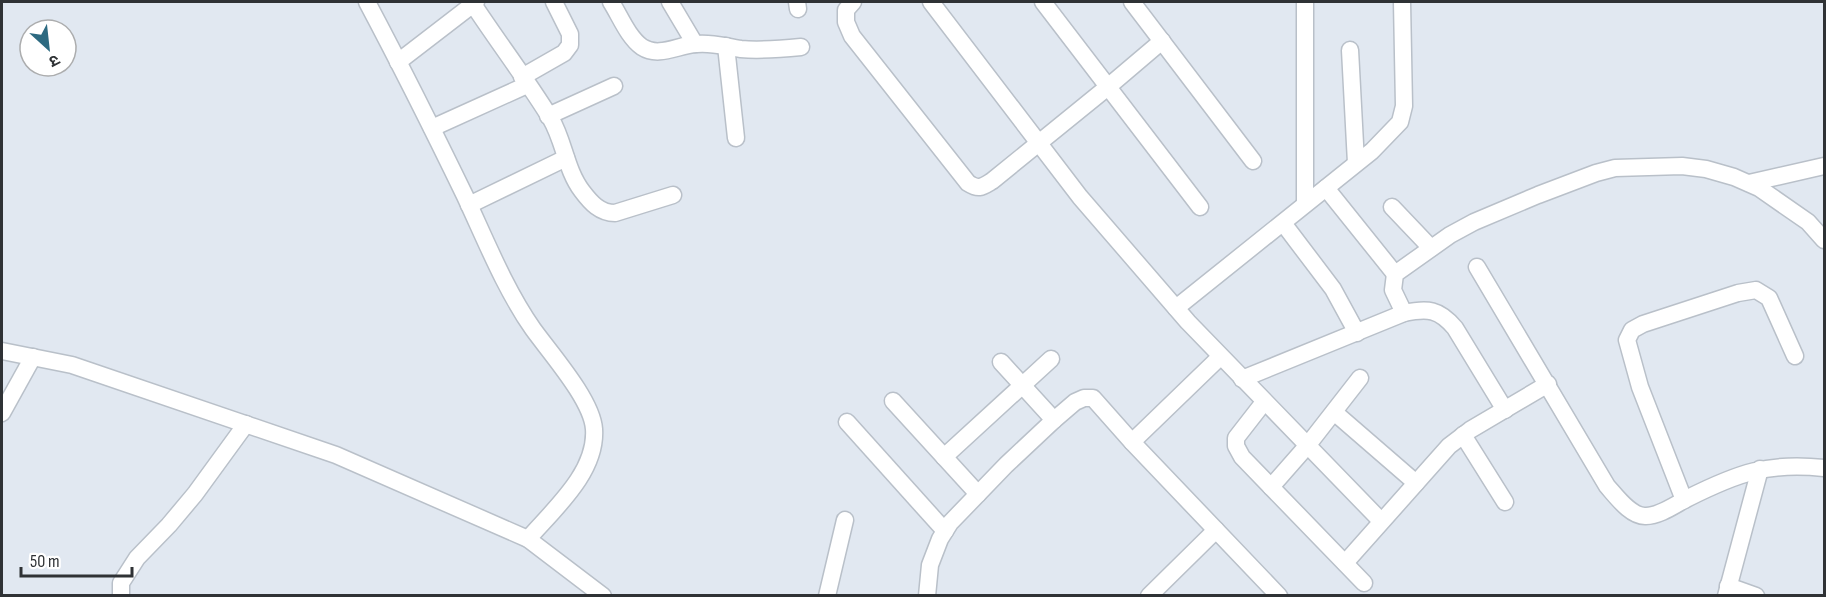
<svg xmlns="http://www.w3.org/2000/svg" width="1826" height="597" viewBox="0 0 1826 597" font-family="'Sofia Sans Condensed','Noto Sans Devanagari',sans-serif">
<rect width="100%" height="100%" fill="#e1e8f1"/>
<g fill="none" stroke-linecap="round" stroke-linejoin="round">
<defs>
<g id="minor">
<path d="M367,2C401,66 433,130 465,196C486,241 505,289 533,329C551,354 592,400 594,429C597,472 554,509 528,539"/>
<path d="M611,2C620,16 628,37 642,47C659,58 678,45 696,44C712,42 726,47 741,49C761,51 781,49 801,47"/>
<path d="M670,2L695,44"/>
<path d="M797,2L798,9"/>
<path d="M853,2L846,10V22L852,36L968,183C979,190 982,187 992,181L1109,86L1162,41"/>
<path d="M931,2L1080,197L1188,322L1381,521"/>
<path d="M1043,2L1200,207"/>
<path d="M1132,2L1253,161"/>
<path d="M1305,2V204"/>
<path d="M473,4C498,42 527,80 551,119C564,141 566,170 582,191C591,203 600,213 615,213L673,195"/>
<path d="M726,46L736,138"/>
<path d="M1350,50L1356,163"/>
<path d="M398,62L476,2"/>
<path d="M522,77L564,53L570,45V34L554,2"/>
<path d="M548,116L614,86"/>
<path d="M432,128L527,85"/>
<path d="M1749,183L1824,166"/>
<path d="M1326,188L1395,274"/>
<path d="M469,205L566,158"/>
<path d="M1392,207L1431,248"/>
<path d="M1283,223L1333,289L1357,333"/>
<path d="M1477,267L1607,486C1616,496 1631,517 1646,516C1660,516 1676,504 1688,498C1738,473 1768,462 1824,468"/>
<path d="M1176,308L1372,151L1400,122L1404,106L1402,2"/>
<path d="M1404,313L1393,290L1395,274L1450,235L1474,222L1538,195L1596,173L1615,168L1682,166L1706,169L1734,177L1759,188L1808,222L1824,240"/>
<path d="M2,351L72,365L336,455L528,539L603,596"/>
<path d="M1001,362L1054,420"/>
<path d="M1242,379L1404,313C1428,308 1439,309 1455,328L1505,410"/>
<path d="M893,401L978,494"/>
<path d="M1264,402L1236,438V446L1242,457L1364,583"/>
<path d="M1334,412L1416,483"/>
<path d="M2,413L33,357"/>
<path d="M847,422L945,531"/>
<path d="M1463,435L1505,502"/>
<path d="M1132,442L1220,357"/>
<path d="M944,457L1051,359"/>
<path d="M1271,487L1307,446L1360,378"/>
<path d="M1684,500L1640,387L1627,340L1632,330L1643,324L1738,293L1756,290L1769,298L1795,356"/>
<path d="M1345,563L1449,446L1470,430L1548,384"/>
<path d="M1728,586L1756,596"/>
<path d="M121,596V583L137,558L169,525L195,494L246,424"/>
<path d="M827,596L845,520"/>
<path d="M927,596L930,565L940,539L950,523L1006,465L1054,420L1075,402L1084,398H1093L1132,442L1279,596"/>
<path d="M1149,596L1216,530"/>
<path d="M1726,596L1760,469"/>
</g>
</defs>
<use href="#minor" stroke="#b9c0c9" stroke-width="19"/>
<use href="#minor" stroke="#fff" stroke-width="16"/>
</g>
<rect width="1826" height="597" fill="none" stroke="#2f3235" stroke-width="6"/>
<g transform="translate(48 48) rotate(153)"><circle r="28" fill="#ffffff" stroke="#acadae" stroke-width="1.5"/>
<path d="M0-4.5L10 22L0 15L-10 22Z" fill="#2d6a81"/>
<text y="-9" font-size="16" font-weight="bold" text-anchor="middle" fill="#2f3235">उ</text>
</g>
<path d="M21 567v9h111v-9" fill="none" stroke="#2f3235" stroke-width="3"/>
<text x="30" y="567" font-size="18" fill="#2f3235" stroke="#ffffff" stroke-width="4.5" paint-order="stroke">50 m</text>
</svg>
